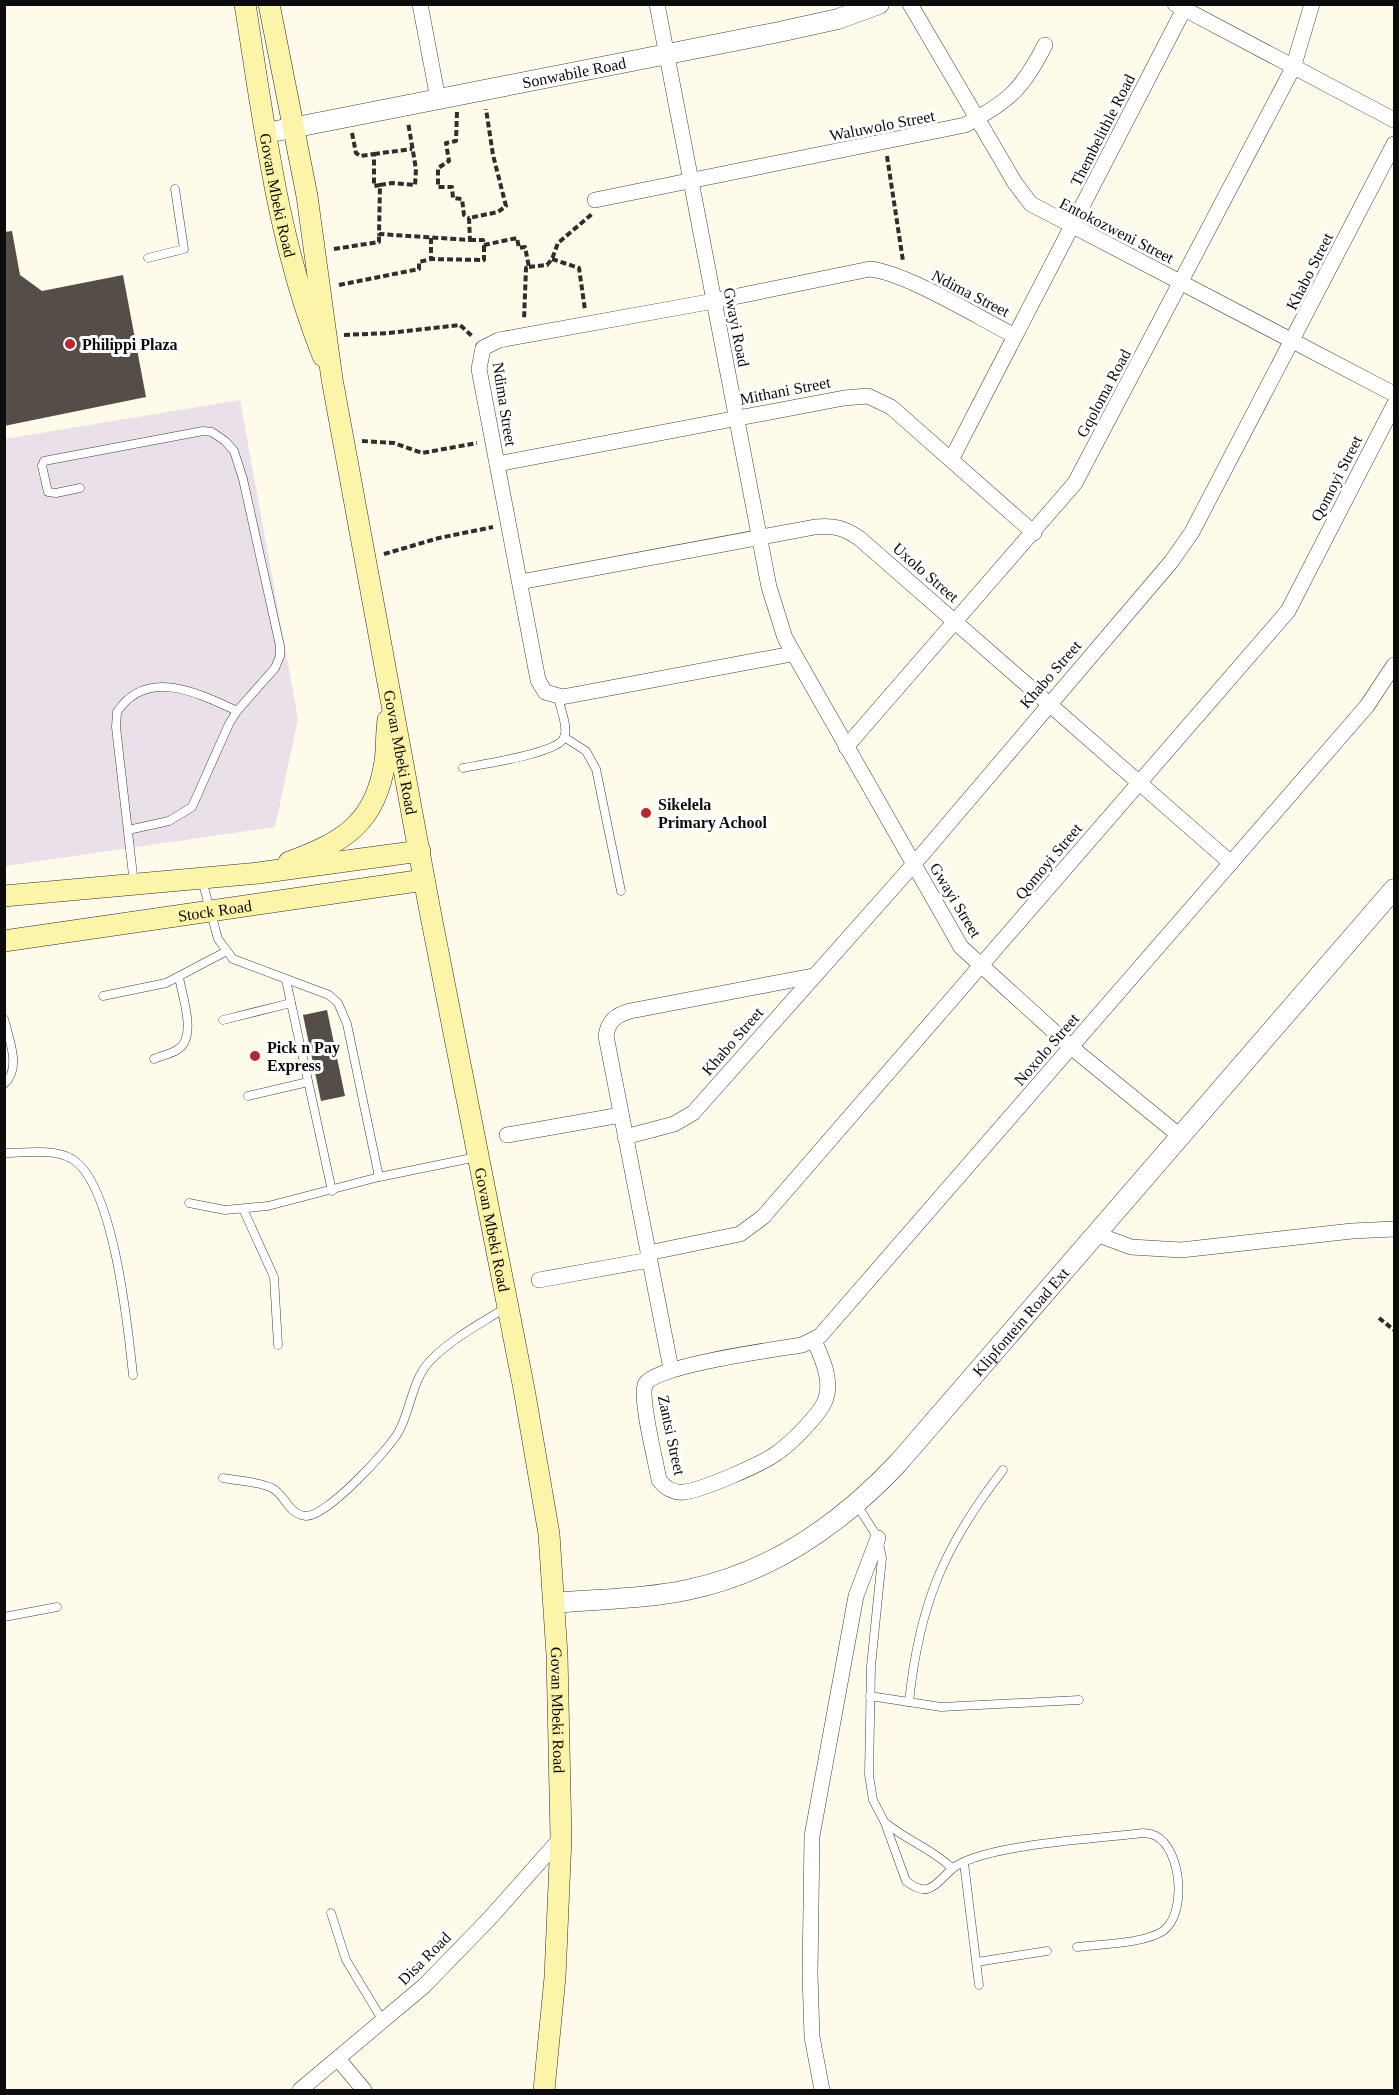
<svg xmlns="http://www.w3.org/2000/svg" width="1399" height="2095" viewBox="0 0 1399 2095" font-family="Georgia,serif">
<rect width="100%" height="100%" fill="#fefbeb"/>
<path fill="#e9e0ea" d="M240,400L298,719L275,827L5,866V439Z"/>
<g fill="#544d48">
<path d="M12,231L20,275L42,291L123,275L146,397L4,426V232Z"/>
<path d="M327,1010L345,1096L321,1101L303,1015Z"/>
</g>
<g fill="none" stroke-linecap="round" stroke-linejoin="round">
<defs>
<g id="service">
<path d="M148,258L184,249L175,189"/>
<path d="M80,488L56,493L48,492L42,466L44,461L203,431L212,432L225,441L234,451L243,479L280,646V656L275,668L237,711L229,724L192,807L169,821L128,830"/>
<path d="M564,737L586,751L596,769L621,891"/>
<path d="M463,768C482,764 556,754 564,738C569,728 560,708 558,697"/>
<path d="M202,880L218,939L233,959L329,995L338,1003L347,1024L379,1177L477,1157"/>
<path d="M134,884L116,727L117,712C147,666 200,694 237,711"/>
<path d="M286,980L332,1191"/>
<path d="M103,996L166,983L225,952"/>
<path d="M4,1019C9,1039 22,1069 4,1084"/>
<path d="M223,1020L291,1003"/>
<path d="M154,1059C161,1056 170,1054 177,1050C198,1038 182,996 179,977"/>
<path d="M248,1096L308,1082"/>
<path d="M4,1153C24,1153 55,1148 72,1159C114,1184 128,1328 133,1375"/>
<path d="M189,1203L225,1210L268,1206L379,1177"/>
<path d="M243,1209L274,1277L278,1345"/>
<path d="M223,1478C238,1481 257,1481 272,1488C286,1495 287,1514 306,1516C326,1517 389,1450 399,1431C411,1409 412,1380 430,1361C451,1339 480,1324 505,1308"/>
<path d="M857,1505L878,1538L882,1558L871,1666L869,1775L873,1800L885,1823L906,1881C929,1899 935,1884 951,1870C977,1845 1095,1839 1134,1834C1142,1833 1149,1832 1156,1836C1182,1850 1187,1914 1163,1931C1143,1944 1101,1944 1077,1947"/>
<path d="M4,1617L57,1607"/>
<path d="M870,1696L941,1707L1079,1700"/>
<path d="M909,1702C919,1606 943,1547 1003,1470"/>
<path d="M887,1824C908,1841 932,1849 952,1868"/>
<path d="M964,1863L979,1985"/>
<path d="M331,1913L346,1960L383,2021"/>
<path d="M977,1962L1047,1951"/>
</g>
<g id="minor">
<path d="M420,4L438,99"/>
<path d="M657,4L769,587L785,638L961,947L1071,1047L1180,1136"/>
<path d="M910,4L1015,183L1031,204L1394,394"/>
<path d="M1175,4L1394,120"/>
<path d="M595,200L965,125C1009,101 1022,90 1045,45"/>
<path d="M952,458L1184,9"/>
<path d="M497,464L844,398L868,396L891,407L1034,533"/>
<path d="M520,582L815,527C834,525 844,528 859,538L1231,863"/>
<path d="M792,654L562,697L545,692L538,680L479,369L483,348L499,340L714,301L870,269C907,273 979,318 1015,336"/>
<path d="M846,747L1075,483L1293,68L1312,4"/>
<path d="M507,1135L621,1115"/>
<path d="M625,1137L674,1124L693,1113L914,864L1171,562L1192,532L1394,144"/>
<path d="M1096,1234L1131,1247L1181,1250L1352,1231L1394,1229"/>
<path d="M648,1253L740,1234L763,1217L1288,611L1394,405"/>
<path d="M539,1280L649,1260"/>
<path d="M814,1341C822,1357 832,1380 826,1398C822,1413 790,1444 777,1453C762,1464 701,1491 683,1492C674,1493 665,1488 659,1480C656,1462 640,1400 645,1385C651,1366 778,1349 802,1345L820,1336L1367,706L1394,665"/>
<path d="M671,1369L606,1036C608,1021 616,1015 630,1011L813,976"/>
<path d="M338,2059L364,2090"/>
<path d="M300,2090L424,1986L490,1918L561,1838"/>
<path d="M822,2090L812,2037L810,1974L812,1836L856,1596L878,1538"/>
</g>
<g id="tertiary">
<path id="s1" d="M266,133L779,32L838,19L879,4"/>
<path id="s2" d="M555,1603C598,1599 644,1599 687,1590C771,1573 842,1523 899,1462L1394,889"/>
</g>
<g id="secondary">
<path id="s3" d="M245,4C264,123 278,244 323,356"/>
<path id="s4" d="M269,4L307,196L332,379L430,911L524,1389L549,1534L557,1655L561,1838L555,1977L544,2090"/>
<path d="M289,862C344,842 376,823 385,761C387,748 386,733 388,720"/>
<path d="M4,896L258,873L420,851"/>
<path id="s5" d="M4,941L424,880"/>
</g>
</defs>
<use href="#service" stroke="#3f3f3f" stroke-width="9"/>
<use href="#minor" stroke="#3f3f3f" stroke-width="16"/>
<use href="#tertiary" stroke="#3f3f3f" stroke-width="21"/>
<use href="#secondary" stroke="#2e2e2e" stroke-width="22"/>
<g stroke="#2e2e2e" stroke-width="4" stroke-dasharray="6 3" stroke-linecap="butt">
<path d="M457,112L456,141L446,143L449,161L438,168V187H452L453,198L462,199L464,215L469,218"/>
<path d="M352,133L356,153L360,156L374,154V186L380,185L379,234L470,240L469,218L498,212L506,206L493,155L486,109"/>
<path d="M374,154L412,149"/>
<path d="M887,156L903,261"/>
<path d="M380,185L392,183L415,185L416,169L408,122"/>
<path d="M431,238V259"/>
<path d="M470,240H483L484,245L517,238L519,248L525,247L529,267L526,268L524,320"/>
<path d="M334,249L379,242V234"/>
<path d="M552,259L579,268L585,310"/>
<path d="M529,267L547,265L552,259L558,243L592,214"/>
<path d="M339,285L419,269V262L431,259L484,260V245"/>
<path d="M344,335L389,333L460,325L472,336"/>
<path d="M362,441L394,443L422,453L477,443"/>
<path d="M384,554L439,538L493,527"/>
<path d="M1379,1318L1394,1330"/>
</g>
<use href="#service" stroke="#fff" stroke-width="8"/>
<use href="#minor" stroke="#fff" stroke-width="15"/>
<use href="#tertiary" stroke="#fff" stroke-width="20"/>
<use href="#secondary" stroke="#fcf4a8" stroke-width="21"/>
</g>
<g fill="#b7282d" stroke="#fff" stroke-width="2">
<circle cx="70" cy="344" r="6"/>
<circle cx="646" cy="813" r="6"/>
<circle cx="255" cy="1056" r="6"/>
</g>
<g text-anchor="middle" stroke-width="6" stroke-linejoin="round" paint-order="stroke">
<g font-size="16" fill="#0c0c0c" stroke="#fff">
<text dy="6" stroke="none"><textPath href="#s1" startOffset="314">Sonwabile Road</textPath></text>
<text transform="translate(882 125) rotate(-11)" y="6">Waluwolo Street</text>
<text transform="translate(1102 130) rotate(-63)" y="6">Thembelithle Road</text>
<text dy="6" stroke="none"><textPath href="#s3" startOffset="194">Govan Mbeki Road</textPath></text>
<text transform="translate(1117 230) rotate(27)" y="6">Entokozweni Street</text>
<text transform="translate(1309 271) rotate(-63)" y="6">Khabo Street</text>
<text transform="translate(971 293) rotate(27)" y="6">Ndima Street</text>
<text transform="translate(737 327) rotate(79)" y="6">Gwayi Road</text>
<text transform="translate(785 390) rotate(-11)" y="6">Mithani Street</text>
<text transform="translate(1103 393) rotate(-62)" y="6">Gqoloma Road</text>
<text transform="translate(505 404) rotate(81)" y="6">Ndima Street</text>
<text transform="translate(1336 478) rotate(-63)" y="6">Qomoyi Street</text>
<text transform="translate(926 572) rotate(41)" y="6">Uxolo Street</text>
<text transform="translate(1050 674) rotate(-49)" y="6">Khabo Street</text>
<text dy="6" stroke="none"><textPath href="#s4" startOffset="760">Govan Mbeki Road</textPath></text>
<text transform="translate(1048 861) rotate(-50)" y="6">Qomoyi Street</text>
<text transform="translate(956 900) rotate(59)" y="6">Gwayi Street</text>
<text dy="6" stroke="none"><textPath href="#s5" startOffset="213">Stock Road</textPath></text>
<text transform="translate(732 1041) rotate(-49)" y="6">Khabo Street</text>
<text transform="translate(1046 1049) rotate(-49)" y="6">Noxolo Street</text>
<text dy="6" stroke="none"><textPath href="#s4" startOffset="1246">Govan Mbeki Road</textPath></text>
<text dy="6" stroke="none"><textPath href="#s2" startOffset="570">Klipfontein Road Ext</textPath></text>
<text transform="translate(672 1435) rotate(78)" y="6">Zantsi Street</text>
<text dy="6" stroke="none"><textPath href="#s4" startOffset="1732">Govan Mbeki Road</textPath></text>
<text transform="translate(424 1958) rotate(-45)" y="6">Disa Road</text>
</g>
<g font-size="16" font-weight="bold" fill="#0c0c0c" stroke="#fff" text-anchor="start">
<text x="82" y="350">Philippi Plaza</text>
<text x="658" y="810">Sikelela<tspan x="658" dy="18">Primary Achool</tspan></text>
<text x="267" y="1053">Pick n Pay<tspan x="267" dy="18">Express</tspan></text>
</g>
</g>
<rect width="1399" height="2095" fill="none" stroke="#0c0c0c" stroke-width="12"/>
</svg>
